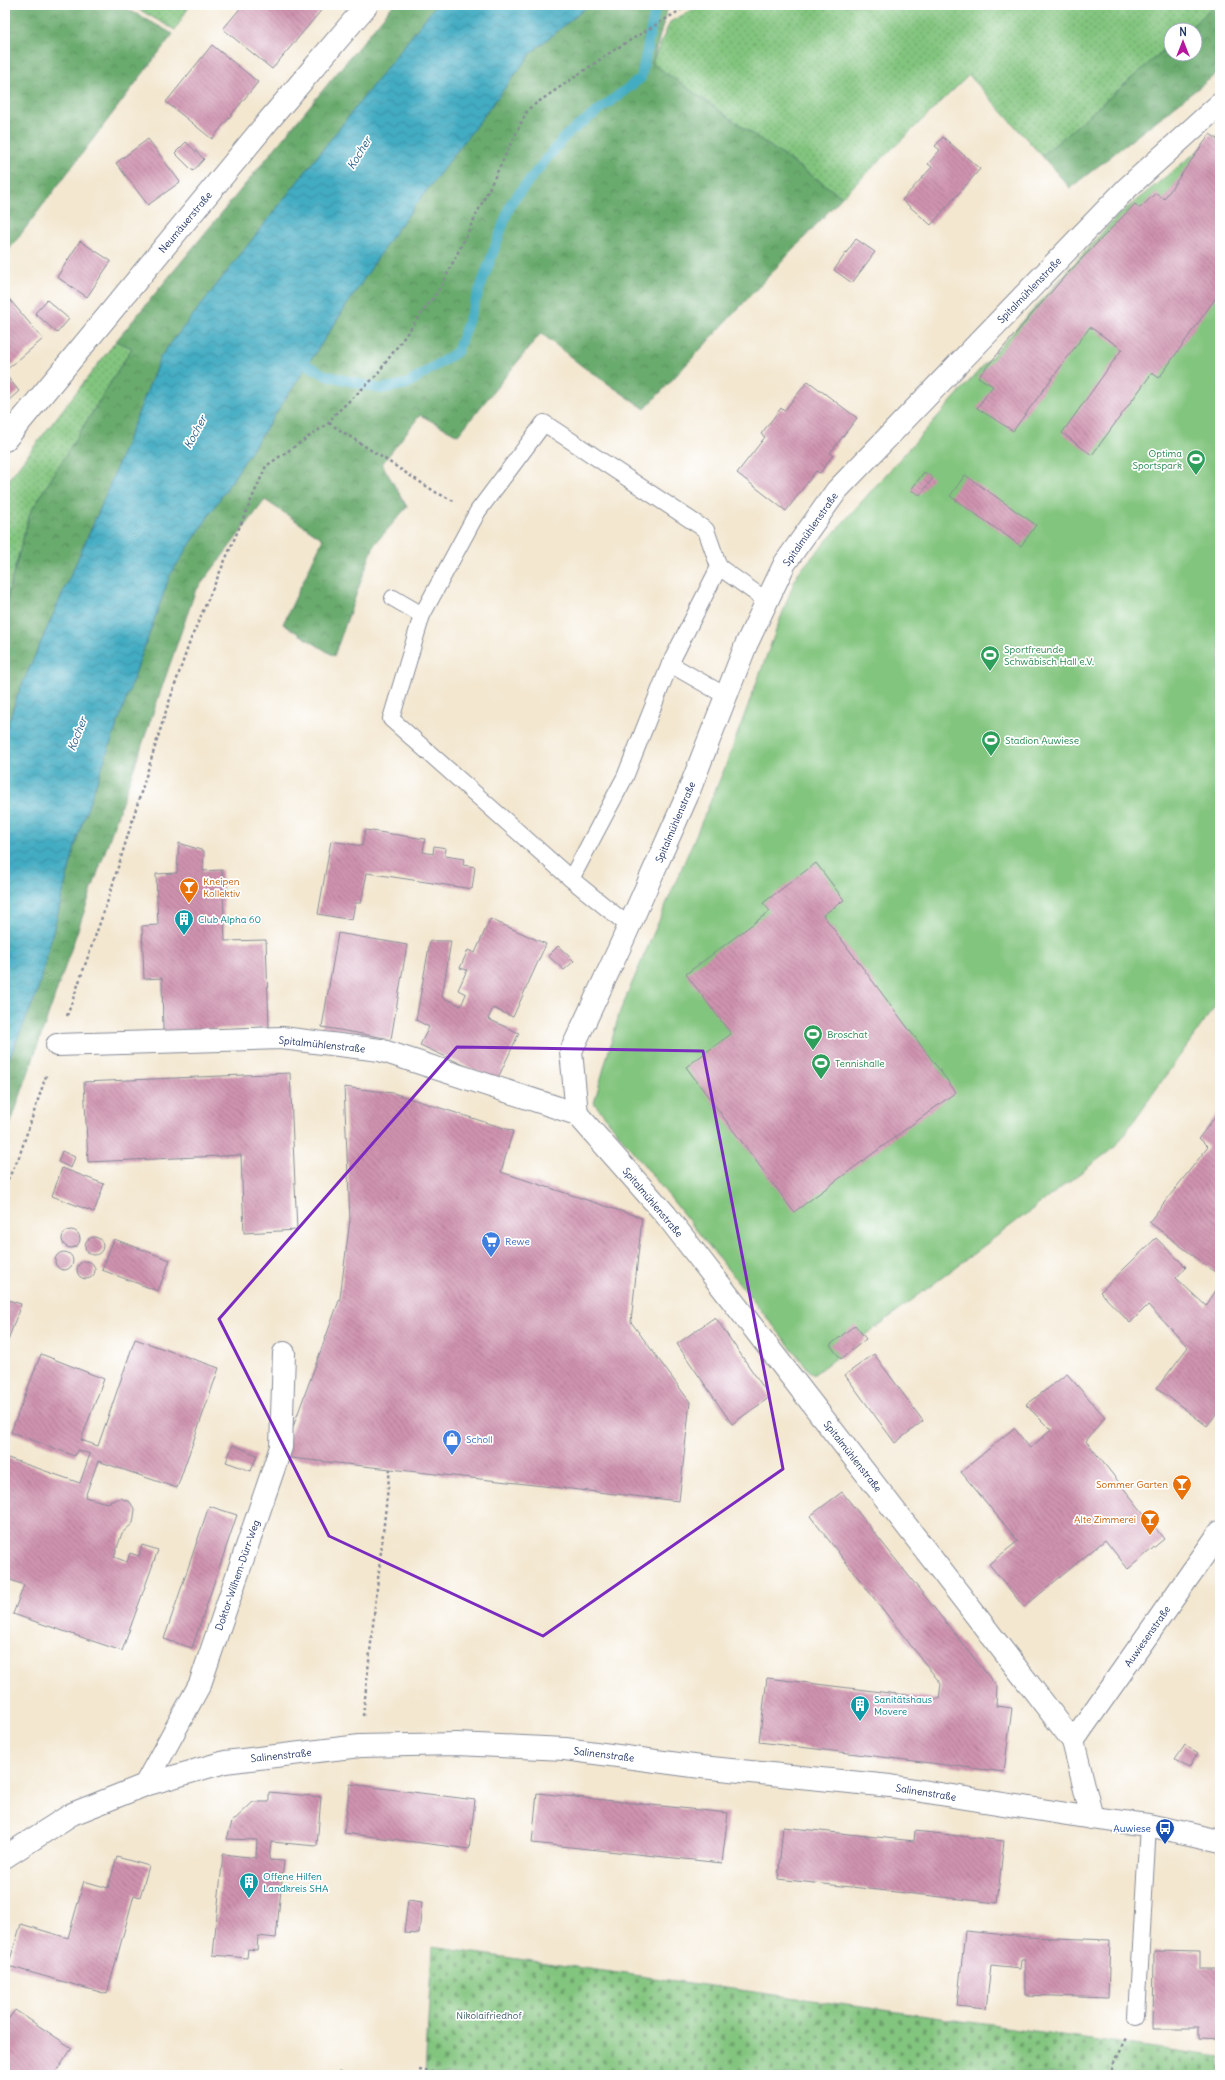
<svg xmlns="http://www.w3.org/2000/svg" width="1225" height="2080" viewBox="0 0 1225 2080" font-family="Delius,sans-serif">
<defs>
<pattern id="grass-dots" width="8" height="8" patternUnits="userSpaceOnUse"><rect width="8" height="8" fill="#82c57e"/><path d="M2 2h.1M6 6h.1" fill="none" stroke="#6aa06a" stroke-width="1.8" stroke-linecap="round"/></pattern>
<pattern id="forest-crowns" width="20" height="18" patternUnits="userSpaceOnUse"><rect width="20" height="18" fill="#69aa6d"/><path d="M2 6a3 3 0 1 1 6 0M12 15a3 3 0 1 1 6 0" fill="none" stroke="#568b5d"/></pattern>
<pattern id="cemetery-stones" width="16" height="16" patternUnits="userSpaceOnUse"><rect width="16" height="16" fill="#82c57e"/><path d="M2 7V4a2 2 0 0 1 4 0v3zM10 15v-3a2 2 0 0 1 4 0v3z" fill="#6aa06a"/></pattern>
<pattern id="water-waves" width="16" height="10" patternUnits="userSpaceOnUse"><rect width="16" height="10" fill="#43acc2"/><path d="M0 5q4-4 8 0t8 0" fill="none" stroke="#378ca1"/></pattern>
<pattern id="building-back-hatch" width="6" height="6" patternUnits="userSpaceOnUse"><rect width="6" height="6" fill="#cf93af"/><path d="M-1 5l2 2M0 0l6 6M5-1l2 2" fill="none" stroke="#a77892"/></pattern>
</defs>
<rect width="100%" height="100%" fill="#fff"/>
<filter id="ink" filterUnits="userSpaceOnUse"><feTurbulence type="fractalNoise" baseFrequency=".025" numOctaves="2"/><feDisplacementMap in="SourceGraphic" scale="8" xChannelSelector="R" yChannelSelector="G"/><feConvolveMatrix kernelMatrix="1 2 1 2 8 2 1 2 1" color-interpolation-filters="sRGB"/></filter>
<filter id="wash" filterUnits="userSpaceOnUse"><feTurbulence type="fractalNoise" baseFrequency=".012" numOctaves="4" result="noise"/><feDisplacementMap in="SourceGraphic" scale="16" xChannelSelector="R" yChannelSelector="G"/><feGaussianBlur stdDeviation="0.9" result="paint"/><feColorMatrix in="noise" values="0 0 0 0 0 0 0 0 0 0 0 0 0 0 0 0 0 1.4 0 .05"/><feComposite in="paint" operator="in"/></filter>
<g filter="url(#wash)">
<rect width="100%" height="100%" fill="#f3e7d0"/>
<g fill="url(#grass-dots)" stroke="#4e7a6e">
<path d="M131,5H190L175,30Z"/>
<path d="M701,5H1216L1187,30H1171V44L1042,156L969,75L842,197L652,63L670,22Z"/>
<path d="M116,341L132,348L30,513L5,605V484Z"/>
</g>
<g fill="url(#forest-crowns)" stroke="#426c66">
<path d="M5,5H120L173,34L5,255Z"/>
<path d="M393,5H436L161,356L100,509L18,694L5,732V605L30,513L132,348L116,341Z"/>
<path d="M589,5H675L667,10L652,63L842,197L645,409L582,366L541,333L458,435L420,415L382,464L407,507L374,545L334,656L283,624L323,539L265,500L195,592L5,1140V1068L37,993L78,835L170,575L392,236L533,51Z"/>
<path d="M1216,5H1220V71L1070,188L1042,156L1171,44V54H1195V30H1187Z"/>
</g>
<path fill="url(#cemetery-stones)" stroke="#4e7a6e" d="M432,1947L1220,2057V2075H425Z"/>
<path fill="#82c57e" stroke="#4e7a6e" d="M1220,133V999L1116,1146L813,1375L594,1103L620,1011L724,770L797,574L1117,216Z"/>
<path fill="url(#water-waves)" stroke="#2f6e90" d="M436,5H589L533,51L392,236L170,575L78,835L37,993L5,1068V732L18,694L100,509L161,356Z"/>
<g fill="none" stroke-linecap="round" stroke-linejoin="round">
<path stroke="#43acc2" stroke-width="10" d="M297,359L325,375L381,389L407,384L457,352L511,203L565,136L641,78L656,5"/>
</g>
<g id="blocks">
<g fill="url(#building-back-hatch)">
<path d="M243,5H321L324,7L272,69L223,29Z"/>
<path d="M212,45L258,82L212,139L166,102Z"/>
<path d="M1210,134L1220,141V292L1159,378L1152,373L1092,455L1062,433L1122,349L1090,327L1013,431L977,408L993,386L978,377L1065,276L1135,204L1140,208L1156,193L1164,199Z"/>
<path d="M943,137L980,169L931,225L902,200L932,167L928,164L940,150L935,146Z"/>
<path d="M148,139L180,182L148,205L116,163Z"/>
<path d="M186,142L204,159L193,171L175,153Z"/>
<path d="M856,239L875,252L852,283L834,270Z"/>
<path d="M80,241L111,261L87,297L57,277Z"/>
<path d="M5,294L43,339L5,371Z"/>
<path d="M47,300L69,319L57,333L35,313Z"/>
<path d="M5,374L19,391L6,403L5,402Z"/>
<path d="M808,381L857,418L830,453L833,455L820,473L816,471L786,511L737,473L765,437L761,434L781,408L784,411Z"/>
<path d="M924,472L933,478L920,495L911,490Z"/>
<path d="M965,475L1036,525L1021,546L950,496Z"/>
<path d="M365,830L425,839L423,852L433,854L434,846L446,848L445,856L464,859L463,865L475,867L472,889L367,873L361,903H355L352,920L318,914L331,841L362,846Z"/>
<path d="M179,843L204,851L203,871L222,870L225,941L266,940L269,1027L163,1031L162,978L144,979L142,926L158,925L156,874L177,873Z"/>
<path d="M816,863L844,900L823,915L956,1092L794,1212L686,1067L731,1034L686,974L770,911L763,903Z"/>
<path d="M490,919L546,944L513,1017L493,1008L488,1019L519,1033L497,1080L420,1045L429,1027L416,1020L430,941H451L442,997L461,1006L466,994L458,990L467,970L460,968L468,950L475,953Z"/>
<path d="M338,933L407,945L391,1039L322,1027Z"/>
<path d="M558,946L574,961L564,970L548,956Z"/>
<path d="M290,1073L297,1230L244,1233L241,1155L88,1162L84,1082Z"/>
<path d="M344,1087L393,1093L513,1131L501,1172L642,1218L631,1322L690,1402L679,1501L282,1457L340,1298L350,1219Z"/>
<path d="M1220,1110V1276L1149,1222L1208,1147L1199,1138Z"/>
<path d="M62,1151L75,1157L71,1168L58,1162Z"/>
<path d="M62,1168L104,1184L94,1212L52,1196Z"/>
<circle cx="71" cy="1239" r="9"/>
<circle cx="94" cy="1246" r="9"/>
<path d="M1156,1238L1186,1267L1176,1278L1206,1306L1220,1284V1409L1207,1426L1157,1388L1188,1347L1148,1305L1130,1323L1100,1292Z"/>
<path d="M114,1239L170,1260L158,1291L102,1270Z"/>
<circle cx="64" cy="1261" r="9"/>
<circle cx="86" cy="1270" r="9"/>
<path d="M5,1299L21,1304L5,1349Z"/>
<path d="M715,1317L770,1397L732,1424L677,1344Z"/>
<path d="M855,1325L866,1339L841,1359L830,1345Z"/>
<path d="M135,1339L219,1368L177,1488L98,1461L85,1497L107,1503L120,1498L130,1502L135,1510L133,1523L122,1533L114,1557L127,1562L130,1553L139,1556L142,1545L158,1550L122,1651L13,1614L24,1585L5,1578V1457L80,1483L90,1454L77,1450L75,1456L11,1432L41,1354L104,1379L81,1440L98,1446Z"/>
<path d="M874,1354L923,1421L895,1443L845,1375Z"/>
<path d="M1067,1374L1105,1417L1086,1441L1164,1539L1128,1569L1105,1540L1024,1607L989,1564L1018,1541L961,1472L1014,1428L1030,1448L1051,1430L1026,1405Z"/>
<path d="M233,1445L257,1455L251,1471L226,1462Z"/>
<path d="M842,1492L997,1687L996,1706L1012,1708L1004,1772L759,1742L767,1678L939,1699L941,1684L810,1516Z"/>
<path d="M209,1506L237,1515L192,1648L164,1639Z"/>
<path d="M1185,1745L1198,1753L1189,1768L1175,1760Z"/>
<path d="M350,1784L475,1800L469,1849L344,1833Z"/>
<path d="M269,1792L321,1797L317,1846L271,1842L269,1860L284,1861L276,1938L258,1936L257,1950L248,1949L247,1958L213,1955L223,1854L256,1858L257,1840L227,1839L232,1822L253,1802H269Z"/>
<path d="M537,1793L728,1813L722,1863L532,1843Z"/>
<path d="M783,1827L914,1841L915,1831L1004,1841L997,1903L778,1879Z"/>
<path d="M117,1857L149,1866L140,1897L134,1895L107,1994L8,1966L21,1924L68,1938L84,1881L108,1888Z"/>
<path d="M408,1900L422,1902L419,1934L404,1933Z"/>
<path d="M965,1931L1028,1937L1110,1940L1108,1998L1025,1995V1960H1021L1020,1969L991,1966L986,2009L957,2006Z"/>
<path d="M1154,1951L1200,1952V1967H1220V2040L1199,2039V2028H1153Z"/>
<path d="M15,2010L72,2048L54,2075H5V2024Z"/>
<path d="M338,2072L357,2074V2075H338Z"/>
</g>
</g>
</g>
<g filter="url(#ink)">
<use href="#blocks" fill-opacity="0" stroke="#878b97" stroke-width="1"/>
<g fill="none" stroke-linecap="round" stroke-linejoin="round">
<defs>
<g id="service">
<path d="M719,567L767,601"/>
<path d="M393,598L422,615"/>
<path d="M670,664L726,696"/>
<path d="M571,879L391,719L422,615L478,511L544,423L706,530L719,567L670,664L625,777L571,879L629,926"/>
<path d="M1137,2016L1148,1825"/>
</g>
<g id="minor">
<path d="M5,440L270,119L367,5"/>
<path d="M57,1045L282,1038L380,1050L577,1114"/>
<path d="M1073,1741L1220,1532"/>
<path d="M145,1785L200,1684L281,1447L284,1353"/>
<path d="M1092,1818L1073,1741L666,1215L577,1114L571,1051L618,951L687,796L746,645L785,563L837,490L1126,189L1220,104"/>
<path d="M5,1857L72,1814L145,1785L225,1762L360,1746L457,1744L565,1749L701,1767L890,1786L1092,1818L1148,1825L1220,1841"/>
</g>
</defs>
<use href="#service" stroke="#878b97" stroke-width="18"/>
<use href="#minor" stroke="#878b97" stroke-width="24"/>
<g stroke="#878b97" stroke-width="2.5" stroke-dasharray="3 3" stroke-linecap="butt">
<path d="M329,423L437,493L454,501"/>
<path d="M67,1016L107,903L166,711L190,641L266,466L329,423L334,415L375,377L441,287L528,109L614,50L689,5"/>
<path d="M5,1185L19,1157L47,1073"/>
<path d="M363,1716L390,1469"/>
<path d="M419,2070L453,2075"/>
<path d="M1110,2075L1115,2059L1126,2039"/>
</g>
<use href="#service" stroke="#fff" stroke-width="16"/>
<use href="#minor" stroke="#fff" stroke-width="22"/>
</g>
</g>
<path fill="none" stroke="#7b2cbf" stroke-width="3" stroke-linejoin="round" d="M457,1047L703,1051L783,1469L543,1636L329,1536L219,1319Z"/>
<defs>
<symbol id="stadium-pin" viewBox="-11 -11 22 30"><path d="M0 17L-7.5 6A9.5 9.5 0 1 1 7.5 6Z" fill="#2e9e5b" stroke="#fff"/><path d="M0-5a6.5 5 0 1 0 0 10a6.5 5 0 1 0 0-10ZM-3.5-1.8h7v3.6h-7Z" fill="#fff"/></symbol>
<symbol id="bar-pin" viewBox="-11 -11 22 30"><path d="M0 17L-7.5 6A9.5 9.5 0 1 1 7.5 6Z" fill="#e8710a" stroke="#fff"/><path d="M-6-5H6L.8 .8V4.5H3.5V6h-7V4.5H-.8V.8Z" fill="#fff"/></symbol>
<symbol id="building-pin" viewBox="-11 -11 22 30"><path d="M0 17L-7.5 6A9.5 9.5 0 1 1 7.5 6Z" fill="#0f9aa8" stroke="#fff"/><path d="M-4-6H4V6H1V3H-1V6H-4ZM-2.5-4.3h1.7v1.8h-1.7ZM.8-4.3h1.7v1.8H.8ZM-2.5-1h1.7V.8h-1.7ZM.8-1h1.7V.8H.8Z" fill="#fff"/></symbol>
<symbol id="supermarket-pin" viewBox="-11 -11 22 30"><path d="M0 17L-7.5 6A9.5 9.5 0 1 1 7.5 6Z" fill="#3f7fe0" stroke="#fff"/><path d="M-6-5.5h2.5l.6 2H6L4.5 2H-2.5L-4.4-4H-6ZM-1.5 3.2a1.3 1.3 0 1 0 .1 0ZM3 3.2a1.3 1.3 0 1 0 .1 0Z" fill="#fff"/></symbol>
<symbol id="shop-pin" viewBox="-11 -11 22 30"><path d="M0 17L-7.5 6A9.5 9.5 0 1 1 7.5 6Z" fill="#3f7fe0" stroke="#fff"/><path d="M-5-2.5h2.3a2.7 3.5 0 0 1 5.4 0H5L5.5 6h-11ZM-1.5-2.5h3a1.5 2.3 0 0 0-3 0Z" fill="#fff"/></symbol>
<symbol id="bus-pin" viewBox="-11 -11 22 30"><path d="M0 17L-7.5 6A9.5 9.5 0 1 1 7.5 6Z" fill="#1a4fb4" stroke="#fff"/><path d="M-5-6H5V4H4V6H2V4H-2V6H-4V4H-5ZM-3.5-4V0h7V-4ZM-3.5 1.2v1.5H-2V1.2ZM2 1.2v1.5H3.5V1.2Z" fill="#fff"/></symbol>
</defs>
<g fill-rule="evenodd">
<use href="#stadium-pin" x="1185" y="448" width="22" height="30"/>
<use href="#stadium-pin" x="979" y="644" width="22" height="30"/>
<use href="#stadium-pin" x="980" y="729" width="22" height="30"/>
<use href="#bar-pin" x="178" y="876" width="22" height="30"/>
<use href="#building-pin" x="173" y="908" width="22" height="30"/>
<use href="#stadium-pin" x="802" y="1023" width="22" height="30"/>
<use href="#stadium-pin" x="810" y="1052" width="22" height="30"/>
<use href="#supermarket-pin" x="480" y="1230" width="22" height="30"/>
<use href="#shop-pin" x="441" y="1428" width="22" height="30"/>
<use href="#bar-pin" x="1171" y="1473" width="22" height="30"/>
<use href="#bar-pin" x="1139" y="1508" width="22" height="30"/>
<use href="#building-pin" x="849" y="1694" width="22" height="30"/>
<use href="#bus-pin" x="1154" y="1817" width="22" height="30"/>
<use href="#building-pin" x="238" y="1871" width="22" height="30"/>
</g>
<g text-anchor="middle" stroke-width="3.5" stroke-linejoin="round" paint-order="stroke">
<g font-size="10" fill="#1b2f5e" stroke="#fff">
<text transform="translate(185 222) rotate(-50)" y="4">Neumäuerstraße</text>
<text transform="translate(1029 290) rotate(-46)" y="4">Spitalmühlenstraße</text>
<text transform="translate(810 529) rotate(-55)" y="4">Spitalmühlenstraße</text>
<text transform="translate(675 822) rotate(-67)" y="4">Spitalmühlenstraße</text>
<text transform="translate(322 1044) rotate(6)" y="4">Spitalmühlenstraße</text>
<text transform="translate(653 1202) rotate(50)" y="4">Spitalmühlenstraße</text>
<text transform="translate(853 1456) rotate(52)" y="4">Spitalmühlenstraße</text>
<text transform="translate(237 1575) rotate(-71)" y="4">Doktor-Wilhem-Dürr-Weg</text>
<text transform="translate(1147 1636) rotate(-55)" y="4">Auwiesenstraße</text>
<text transform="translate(604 1754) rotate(7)" y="4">Salinenstraße</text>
<text transform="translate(281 1755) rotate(-6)" y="4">Salinenstraße</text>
<text transform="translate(926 1792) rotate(9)" y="4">Salinenstraße</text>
</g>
<g font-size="10" fill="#27864d" stroke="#fff" text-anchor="start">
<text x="1182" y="457" text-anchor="end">Optima<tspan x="1182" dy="12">Sportspark</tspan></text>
<text x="1004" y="653">Sportfreunde<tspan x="1004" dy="12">Schwäbisch Hall e.V.</tspan></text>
<text x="1005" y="744">Stadion Auwiese</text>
<text x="827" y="1038">Broschat</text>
<text x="835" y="1067">Tennishalle</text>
</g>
<g font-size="10" fill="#c56008" stroke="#fff" text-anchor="end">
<text x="203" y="885" text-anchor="start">Kneipen<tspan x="203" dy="12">Kollektiv</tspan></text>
<text x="1168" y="1488">Sommer Garten</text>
<text x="1136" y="1523">Alte Zimmerei</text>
</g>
<g font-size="10" fill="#0d838f" stroke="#fff" text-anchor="start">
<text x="198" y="923">Club Alpha 60</text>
<text x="874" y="1703">Sanitätshaus<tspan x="874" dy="12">Movere</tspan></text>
<text x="263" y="1880">Offene Hilfen<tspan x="263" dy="12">Landkreis SHA</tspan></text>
</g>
<g font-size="10" fill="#366cbe" stroke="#fff" text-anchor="start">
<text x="505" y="1245">Rewe</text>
<text x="466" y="1443">Scholl</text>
</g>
<g font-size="10" fill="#164399" stroke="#fff" text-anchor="end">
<text x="1151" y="1832">Auwiese</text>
</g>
<g font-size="10" fill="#3a5c68" stroke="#fff">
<text x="489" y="2019">Nikolaifriedhof</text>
</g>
<g font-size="11" font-style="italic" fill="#2b6186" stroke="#fff">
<text transform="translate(359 153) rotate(-59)" y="4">Kocher</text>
<text transform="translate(195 432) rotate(-62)" y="4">Kocher</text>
<text transform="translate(77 734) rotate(-69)" y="4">Kocher</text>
</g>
</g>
<rect width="1225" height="2080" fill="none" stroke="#fff" stroke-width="20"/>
<g transform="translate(1183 42)"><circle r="19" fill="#ffffff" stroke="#a4acbf"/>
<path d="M0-3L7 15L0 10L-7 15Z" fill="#b5179e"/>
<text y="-6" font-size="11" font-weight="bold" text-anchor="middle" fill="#1b2f5e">N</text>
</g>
</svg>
